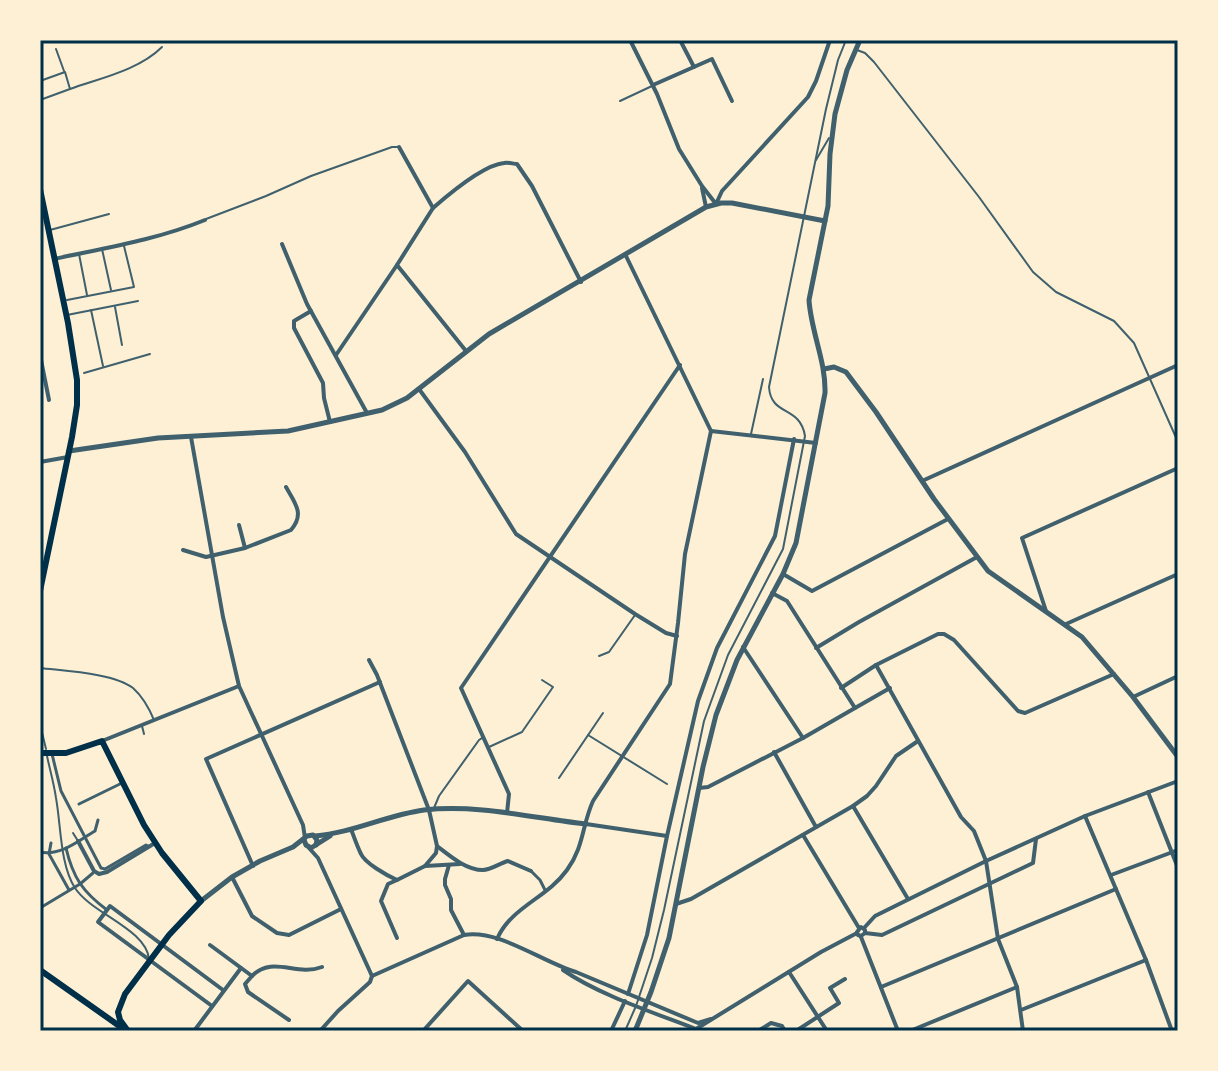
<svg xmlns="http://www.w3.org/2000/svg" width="1218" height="1071" viewBox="0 0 1218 1071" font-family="Literata,serif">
<rect width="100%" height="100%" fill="#fdf0d5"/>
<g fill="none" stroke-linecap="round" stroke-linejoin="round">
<g stroke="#3f606c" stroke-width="2">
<path d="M56,49L64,71"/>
<path d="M857,50L865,53L874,62L979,197L1033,272L1056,292L1114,321L1134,343L1178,442"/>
<path d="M40,81L65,72L70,89L40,100"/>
<path d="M70,89C101,78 139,70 162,47"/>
<path d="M620,101L652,86"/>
<path d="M816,160L829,138"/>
<path d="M206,219L266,196L311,176L392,147H398"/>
<path d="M50,230L109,214"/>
<path d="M102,249L111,290"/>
<path d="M79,254L87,295"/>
<path d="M67,300L134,287L124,246"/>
<path d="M115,307L122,345"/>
<path d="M91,310L103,366"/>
<path d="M67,315L138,301"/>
<path d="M84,373L150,354"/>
<path d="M751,434L763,379"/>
<path d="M599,656L609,652L635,615"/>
<path d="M40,668C64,671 114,673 133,688C142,696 149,708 154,720"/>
<path d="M40,724L46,749"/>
<path d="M142,726L144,734"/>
<path d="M588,735L667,784"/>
<path d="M489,747L522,732L553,687L542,680"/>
<path d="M47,756C50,770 54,784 56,798C61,825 60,865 75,888C92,914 146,929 149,959"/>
<path d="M559,778L603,713"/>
<path d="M434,808L439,796L479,740L482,738"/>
<path d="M73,833L78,841"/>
<path d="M625,1031L636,1006L652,958L664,910L704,721L728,655L783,549L805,436C800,405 771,417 769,387L826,109L838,60L846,40"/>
</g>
<g stroke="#3f606c" stroke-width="3">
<path d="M52,754L61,791L101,868L105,869L146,845L148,846"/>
<path d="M79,804L122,783"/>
<path d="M51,843L49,854L69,890"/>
<path d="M66,848C73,878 83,892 107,910"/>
<path d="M40,852C61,856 78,841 95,831L98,820"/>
<path d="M531,871L540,880L545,890"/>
<path d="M40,908L80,884L93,873"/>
</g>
<g stroke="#3f606c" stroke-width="4">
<path d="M630,40L657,94L679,149L702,186L716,204L722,191L808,97L816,81L830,40"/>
<path d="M680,40L694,67"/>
<path d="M653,85L712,59L732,101"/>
<path d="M399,147L433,208L397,265L466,351"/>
<path d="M702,188L706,207"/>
<path d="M433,208C449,194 484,165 504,163C509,162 513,164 517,164L532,186L581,282"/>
<path d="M282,244L307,304L367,413"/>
<path d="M54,259C105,248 156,240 205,220"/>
<path d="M311,311L294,321V328L323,383L324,398L330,422"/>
<path d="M40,355L49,400"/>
<path d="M336,355L397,265"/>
<path d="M419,389L465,452L516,534L635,614L666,633L677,636"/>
<path d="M711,431L816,443"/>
<path d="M191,437L223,617L239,686L303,825L305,838"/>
<path d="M40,462L68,457"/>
<path d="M922,481L1178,365"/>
<path d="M245,548L291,530C305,514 295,503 286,487"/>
<path d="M183,550L206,557L245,548L239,525"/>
<path d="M783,574L812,591L948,519"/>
<path d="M772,593L787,601L855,708L890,688"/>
<path d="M1046,611L1022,538L1178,468"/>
<path d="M1066,624L1178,574"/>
<path d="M743,647L803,738"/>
<path d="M816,648L859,622L977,557"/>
<path d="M369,660L377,675L429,810L437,846L436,853L425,866"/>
<path d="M876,665L961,817L974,831L986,861L998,939L1017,987L1023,1031"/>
<path d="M841,688L876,665L938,634H944L954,640L1018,711L1025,713L1114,674"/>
<path d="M1133,697L1178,676"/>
<path d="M102,741L239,686"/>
<path d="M774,752L816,827"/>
<path d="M699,788L708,787L803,738L855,708"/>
<path d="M1148,792L1178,868"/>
<path d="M853,806L908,899"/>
<path d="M507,813L509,794L461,688L680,365"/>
<path d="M1085,816L1146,960L1172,1031"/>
<path d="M586,824L667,836"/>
<path d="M351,829C354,837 357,846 361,854C365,863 386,875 397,880L388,884L381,901L397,938"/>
<path d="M803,835L859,928"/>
<path d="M78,841L94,871L99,874L107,872L155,843"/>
<path d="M437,846C450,856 466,870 483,870C491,870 500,863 508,861L531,871"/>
<path d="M309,848L318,858L372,976"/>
<path d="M449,865L445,879V885L451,899V910L464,935"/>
<path d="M253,866L206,759L380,682"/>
<path d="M1111,875L1178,850"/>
<path d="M232,877L252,916L277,933L289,935L341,909"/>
<path d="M397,880L425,866L460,864"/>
<path d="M676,904L691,899L853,806L867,796L876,786L896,756L918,741"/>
<path d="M864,928L875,916L986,861L1085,816L1178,781"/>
<path d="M865,933L861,936L858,935L857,932L861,927L865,930V933L882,935L1033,863L1036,839"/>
<path d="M861,937L898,1031"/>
<path d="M497,939C511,907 547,898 567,870C584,847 582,825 593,801L670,684L678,623L685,554L711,431L626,256"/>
<path d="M210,945L252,976L245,984L248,992L289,1020"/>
<path d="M563,970C599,995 655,1013 696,1029L821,952L857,933"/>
<path d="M789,972L827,1031"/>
<path d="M252,976C273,955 296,977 322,967"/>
<path d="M372,976L464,935C499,929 542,962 576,972L698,1023L711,1019"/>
<path d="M881,987L1116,889"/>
<path d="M628,994L647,935L667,836L698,701L717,648L775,536L794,439"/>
<path d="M212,1006L98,922L110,906L223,990"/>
<path d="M1021,1010L1146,960"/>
<path d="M194,1031L241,968"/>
<path d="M320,1031L338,1011L370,982L372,976"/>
<path d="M423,1031L468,981L523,1031"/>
<path d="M611,1031L625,1001"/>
<path d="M758,1031L771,1023L782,1026L785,1031"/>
<path d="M796,1031L839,1003L830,988L845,979"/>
<path d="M910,1031L1017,987"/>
</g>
<g stroke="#3f606c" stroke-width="5">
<path d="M824,369L834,367L846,372L876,412L934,499L988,571L1082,637L1133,697L1178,757"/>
<path d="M69,451L158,438L288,431L382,410L407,398L489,334L706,207L721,203H732L825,221"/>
<path d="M315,836C352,833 387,815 424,810C478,804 533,818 586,824"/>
<path d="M304,840L306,845L311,848L330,836"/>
<path d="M201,901L232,877L260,861L293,847L307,836L313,835L317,840L316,845"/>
<path d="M635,1031L651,992L669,938L703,767L716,715L737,660L783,574L796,543L825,393C826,361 811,332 809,300L828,206L830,154L835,114L847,70L860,40"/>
</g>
<g stroke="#003049" stroke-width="6">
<path d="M40,189L68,323L77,380V405L72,437L40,591"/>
<path d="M40,753H66L102,741L144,825L162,853L201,901L169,935L125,994L118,1012L120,1020L128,1031"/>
<path d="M40,970L125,1030"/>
</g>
</g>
<rect width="1218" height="1071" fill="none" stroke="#fdf0d5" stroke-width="84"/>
<rect x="42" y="42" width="1134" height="987" fill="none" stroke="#003049" stroke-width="3"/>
</svg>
